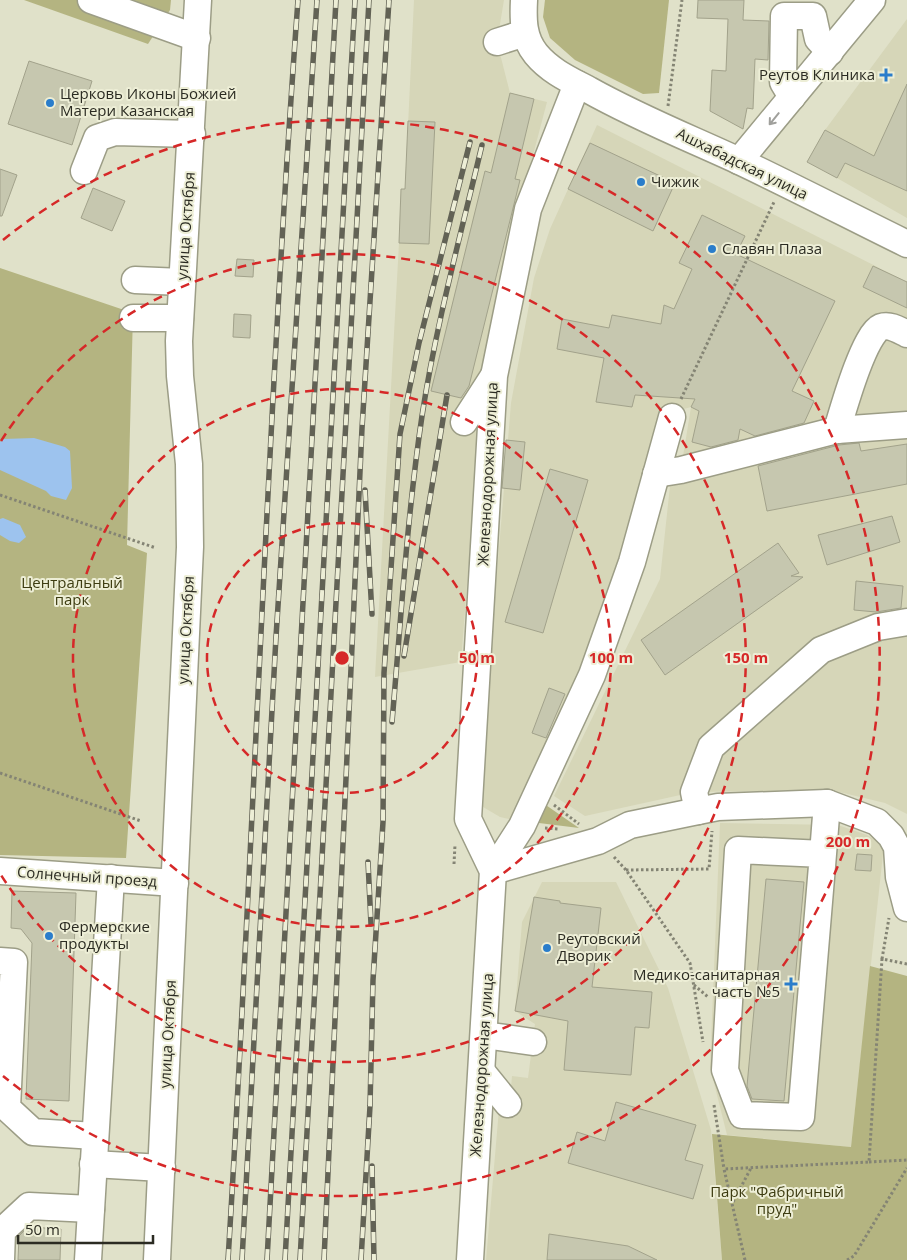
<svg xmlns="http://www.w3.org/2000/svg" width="907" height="1260" viewBox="0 0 907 1260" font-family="'Open Sans',sans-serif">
<rect width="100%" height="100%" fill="#e0e1c9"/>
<g fill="#d6d6b8">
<path d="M414,0H504L497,42L510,93L547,102L518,212L480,418L461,662L375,677L399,243L405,189Z"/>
<path d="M907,19V218L837,178L855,146L825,130Z"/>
<path d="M597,125L907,282V814L885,803L831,790L694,792L585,816L554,796L660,579L670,486L679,481L691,407L665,414L625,563L517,821L500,817L478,804L511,403L534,278L550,229Z"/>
<path d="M720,823L838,825L867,835L884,845L851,1147L727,1135L710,1067Z"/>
<path d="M542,882H616L668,988L711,1130L722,1260H486L499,1109L514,1097L511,1087L512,1076L528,1078L535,1024L515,1011L522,922Z"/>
</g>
<g fill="#b4b481">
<path d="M24,0H171L170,10L148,44Z"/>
<path d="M545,0H669L659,93L643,94L575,60L550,38L543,17Z"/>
<path d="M0,268L133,313L127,545L147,553L126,858L0,855Z"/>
<path d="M540,801L579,828L531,822Z"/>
<path d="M870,966L907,976V1260H722L712,1134L851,1147Z"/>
</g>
<g fill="#9dc3ee">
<path d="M34,438L65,447L70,451L72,488L66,500L51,496L46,491L0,470V442L3,439Z"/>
<path d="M3,518L20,525L26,537L19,543L10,541L0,535V519Z"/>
</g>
<g fill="#c6c7af" stroke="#a2a28b">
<path d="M698,0H744L743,20L769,21L768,60L755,59L753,109L747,108L743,129L710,111L712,70L726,71L728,19L697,18Z"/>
<path d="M29,61L92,81L72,145L8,124Z"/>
<path d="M907,84V191L845,163L837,178L807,162L825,130L874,156Z"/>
<path d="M510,93L534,99L515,179L520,180L469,386L461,398L431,391L485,171L491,173Z"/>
<path d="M408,121L435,122L429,244L399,243L401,189H405Z"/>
<path d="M590,143L675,183L653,231L568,189Z"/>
<path d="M0,169L17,175L2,216H0Z"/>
<path d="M93,188L125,201L112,231L81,218Z"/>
<path d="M702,215L745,236L736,254L835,301L792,391L814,401L804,423L755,436L740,429L738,440L711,447L692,442L699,411L691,407L695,399L635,395L632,407L596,402L604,358L557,349L562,319L609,328L612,315L661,324L664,305L674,309L692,269L679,263Z"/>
<path d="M237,259L254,260L253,277L235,276Z"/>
<path d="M873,266L907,282V308L863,287Z"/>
<path d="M234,314L251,315L250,338L233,337Z"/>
<path d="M506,440L525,442L520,490L502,488Z"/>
<path d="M859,443L861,451L907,444V484L767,511L758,466L839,445Z"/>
<path d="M550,469L588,480L543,633L505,622Z"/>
<path d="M892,516L900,542L827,565L818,535Z"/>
<path d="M778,543L799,573L791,576L803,577L665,675L641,640Z"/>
<path d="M856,581L903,586L901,608L876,612L854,610Z"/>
<path d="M549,688L565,694L546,738L532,733Z"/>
<path d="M857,854L872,855L871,871L855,870Z"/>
<path d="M766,879L804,882L784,1101L752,1099L747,1086Z"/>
<path d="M12,891L76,893L69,1101L26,1099L32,943L21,929L11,928Z"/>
<path d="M534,897L560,901V903L601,908L592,987L652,992L649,1028L635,1027L631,1075L564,1070L568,1021L515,1011Z"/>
<path d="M616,1102L696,1125L685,1160L703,1165L693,1199L568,1163L577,1132L605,1141Z"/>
<path d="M28,1227L61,1229L60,1260H18L19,1236Z"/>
<path d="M549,1234L628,1246L657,1260H547Z"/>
</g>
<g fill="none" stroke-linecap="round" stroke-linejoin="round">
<defs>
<g id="minor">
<path d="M91,0L197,38"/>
<path d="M524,0C523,20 523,38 536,54C550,71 570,80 589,90C637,117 687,137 737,160C794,187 850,216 907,244"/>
<path d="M497,42L525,33"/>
<path d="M792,97L783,82L784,16H813L818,39L830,52"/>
<path d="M739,161L872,0"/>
<path d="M84,171L97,138L115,132L192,134"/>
<path d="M135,280L182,282"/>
<path d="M133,318H180"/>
<path d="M464,422L493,377"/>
<path d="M837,430C843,410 864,334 881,327C890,324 899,330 907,334"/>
<path d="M656,474L681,470L837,430L907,425"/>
<path d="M698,811L694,792L711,747L821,650L878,627L907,622"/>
<path d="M823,854L801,1117L742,1115L725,1070L738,850L823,854L827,803"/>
<path d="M0,871L175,883"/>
<path d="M493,871L598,841L630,825L698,811L718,807L827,803L877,822L891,836L897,847L899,877L907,908"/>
<path d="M493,871L522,826L592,675L632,562L672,417"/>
<path d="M0,961L14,962L7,1108L33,1132L95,1136"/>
<path d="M484,1035L533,1042"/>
<path d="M482,1072L508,1104"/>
<path d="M93,1164L162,1168"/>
<path d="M1,1260L2,1231L29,1206L91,1209"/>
<path d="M88,1260L111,878"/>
<path d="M157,1260L190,547L189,464L180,376L179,341L198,0"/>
<path d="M470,1260L493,871L468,819L494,376L528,209L577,84"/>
</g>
</defs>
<use href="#minor" stroke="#9c9d86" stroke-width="29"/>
<g stroke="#848474" stroke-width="3" stroke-dasharray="2.5 2.5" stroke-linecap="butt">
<path d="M668,106L682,0"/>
<path d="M681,399L774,202"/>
<path d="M0,495L156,548"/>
<path d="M0,773L141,821"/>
<path d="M554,805L579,824"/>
<path d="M545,828L559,829"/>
<path d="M614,857L626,870L690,963L703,1042"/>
<path d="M454,864L455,845"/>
<path d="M626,870L709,869L712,831"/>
<path d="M882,959L889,918"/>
<path d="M694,985L708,997"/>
<path d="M714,1105L724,1169"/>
<path d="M869,1162L907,1160"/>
<path d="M733,1202L751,1168"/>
<path d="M745,1260L724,1169L869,1162L882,959L907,964"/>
<path d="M847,1260L854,1256L907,1168"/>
</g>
<use href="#minor" stroke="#fff" stroke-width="26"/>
<defs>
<g id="rail">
<path d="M365,490L372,614"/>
<path d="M404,656L447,395"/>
<path d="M392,722C401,619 407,517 422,416C436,324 461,234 482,145"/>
<path d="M368,862L371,924"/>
<path d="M372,1166L374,1260"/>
<path d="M228,1260C254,840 267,420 298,0"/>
<path d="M242,1260L276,637L317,0"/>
<path d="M267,1260L336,0"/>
<path d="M285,1260L355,0"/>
<path d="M300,1260L369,0"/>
<path d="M324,1260L362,428L389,0"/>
<path d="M361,1260L370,1106L373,980L383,822L384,673L400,434L419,343L470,142"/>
</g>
</defs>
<use href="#rail" stroke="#626255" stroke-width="5.5"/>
<use href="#rail" stroke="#edeed6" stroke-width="4" stroke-dasharray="11" stroke-linecap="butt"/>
</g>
<defs><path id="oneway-shaft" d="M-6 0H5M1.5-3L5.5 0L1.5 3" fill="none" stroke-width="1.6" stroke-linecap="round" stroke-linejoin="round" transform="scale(1.25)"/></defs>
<use stroke="#a0a09c" href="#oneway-shaft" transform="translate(774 119) rotate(129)"/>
<g fill="none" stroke="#d62828" stroke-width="2.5" stroke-dasharray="9 6">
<circle cx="342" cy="658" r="135"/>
<circle cx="342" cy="658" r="269"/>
<path d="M1 441A404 404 0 1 1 1 875"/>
<path d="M3 240A538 538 0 1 1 3 1076"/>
</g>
<g fill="#2a7dcb" stroke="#edeed6" stroke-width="2">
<path d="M883.5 67.5h5v5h5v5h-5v5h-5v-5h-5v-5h5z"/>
<circle cx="50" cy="103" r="5"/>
<circle cx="641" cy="182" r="5"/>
<circle cx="712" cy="249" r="5"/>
<circle cx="49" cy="936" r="5"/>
<circle cx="547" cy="948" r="5"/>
<path d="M788.5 976.5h5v5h5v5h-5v5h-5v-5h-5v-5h5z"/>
</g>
<g text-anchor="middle" stroke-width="4" stroke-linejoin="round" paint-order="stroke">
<g font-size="15" fill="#2b2b22" stroke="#edeed6" text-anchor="start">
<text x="875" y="80" text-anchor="end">Реутов Клиника</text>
<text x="60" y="99">Церковь Иконы Божией<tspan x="60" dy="17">Матери Казанская</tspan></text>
<text x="651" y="187">Чижик</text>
<text x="722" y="254">Славян Плаза</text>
<text x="59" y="932">Фермерские<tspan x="59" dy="17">продукты</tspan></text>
<text x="557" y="944">Реутовский<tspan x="557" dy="17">Дворик</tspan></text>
<text x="780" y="980" text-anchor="end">Медико-санитарная<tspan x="780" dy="17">часть №5</tspan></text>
</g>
<g font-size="15" fill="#2b2b22" stroke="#edeed6">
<text transform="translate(742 164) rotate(26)" y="5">Ашхабадская улица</text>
<text transform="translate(186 226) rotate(-86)" y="5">улица Октября</text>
<text transform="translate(488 474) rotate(-87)" y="5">Железнодорожная улица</text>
<text transform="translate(186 630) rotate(-87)" y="5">улица Октября</text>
<text transform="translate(87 877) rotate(4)" y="5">Солнечный проезд</text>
<text transform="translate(168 1034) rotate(-87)" y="5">улица Октября</text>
<text transform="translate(482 1065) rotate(-86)" y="5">Железнодорожная улица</text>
</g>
<g font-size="15" fill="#3d3c11" stroke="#edeed6">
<text x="72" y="588">Центральный<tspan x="72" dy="17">парк</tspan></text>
<text x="777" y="1197">Парк "Фабричный<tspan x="777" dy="17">пруд"</tspan></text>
</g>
</g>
<circle cx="342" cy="658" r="8" fill="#d62828" stroke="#edeed6" stroke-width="2.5"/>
<g font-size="15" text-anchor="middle" font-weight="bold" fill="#d62828" stroke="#edeed6" stroke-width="4" stroke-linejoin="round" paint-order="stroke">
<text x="477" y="663">50 m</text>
<text x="611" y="663">100 m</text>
<text x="746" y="663">150 m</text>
<text x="848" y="847">200 m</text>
</g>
<path d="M18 1235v8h135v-8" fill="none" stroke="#2b2b22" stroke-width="2.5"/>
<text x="25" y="1235" font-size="15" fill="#2b2b22" stroke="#edeed6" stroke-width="4" paint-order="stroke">50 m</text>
</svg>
